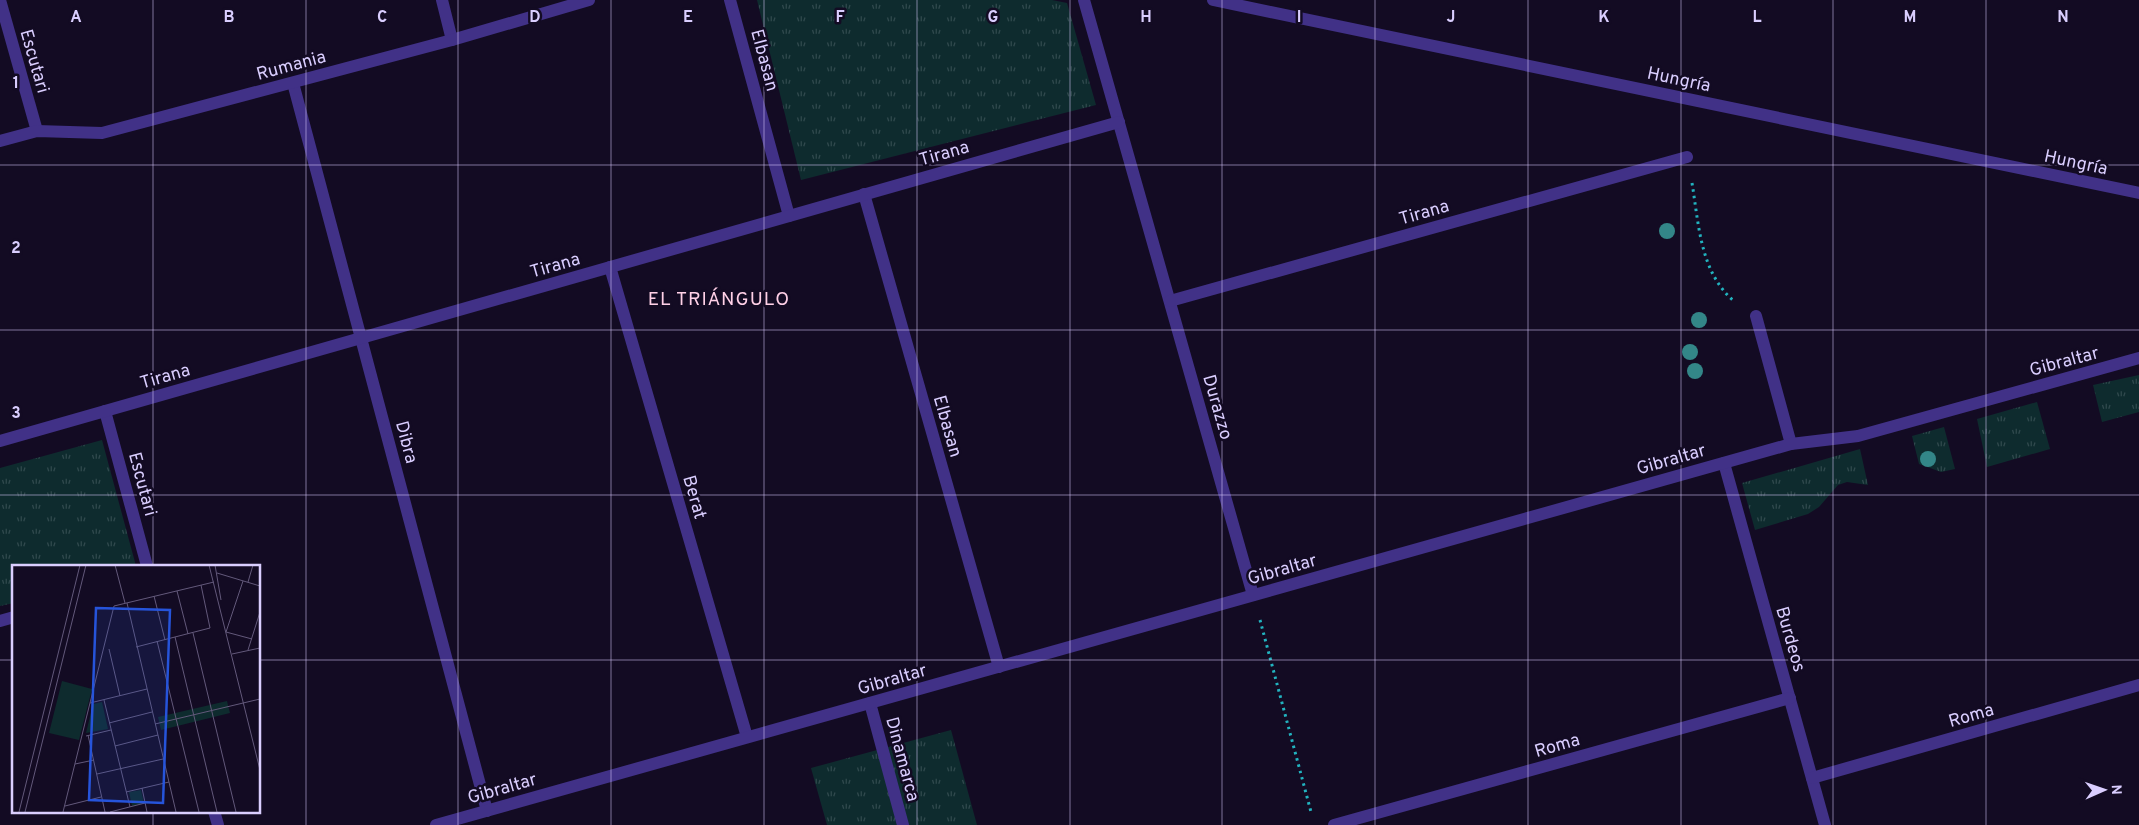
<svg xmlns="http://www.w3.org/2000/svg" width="2139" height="825" viewBox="0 0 2139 825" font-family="Overpass,sans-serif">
<defs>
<pattern id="grass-tufts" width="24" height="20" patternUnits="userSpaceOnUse" patternTransform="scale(1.25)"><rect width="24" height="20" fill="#0e2b2e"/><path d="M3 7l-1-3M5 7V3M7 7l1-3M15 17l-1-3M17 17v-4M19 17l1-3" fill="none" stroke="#30494d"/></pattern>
</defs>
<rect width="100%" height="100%" fill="#130b23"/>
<g fill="url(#grass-tufts)">
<path d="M757,0H1052L1067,3L1096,105L801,180Z"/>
<path d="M2139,375V412L2102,422L2093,385Z"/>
<path d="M2037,402L2050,449L1987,467L1977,419Z"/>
<path d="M1944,427L1955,469L1941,472L1919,464L1912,436Z"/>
<path d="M102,440L136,566H14V603L0,606V468Z"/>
<path d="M1860,449L1868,485L1847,482L1838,485L1819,507L1808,514L1755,530L1742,483Z"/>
<path d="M951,730L977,825H827L811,768Z"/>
</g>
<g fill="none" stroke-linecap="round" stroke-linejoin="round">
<g stroke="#22b3bf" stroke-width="3" stroke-dasharray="2.5 4" stroke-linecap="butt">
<path d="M1692,183C1699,225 1700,273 1735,302"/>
<path d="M1260,620L1311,812"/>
</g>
<g stroke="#413187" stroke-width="12">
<path d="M0,0L37,131"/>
<path d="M442,0L452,40"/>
<path d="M730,0L789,216"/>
<path d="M1084,0L1253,595"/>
<path d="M1213,0L2139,193"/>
<path d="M293,83L487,811"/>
<path d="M0,141L37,131L102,133L452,40L589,0"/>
<path d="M864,194L999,667"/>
<path d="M610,267L747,737"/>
<path d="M1170,301L1687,157"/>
<path d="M1756,316L1791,444"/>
<path d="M105,411L147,566"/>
<path d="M0,441L1119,122"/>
<path d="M1724,463L1825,825"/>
<path d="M0,621L14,617"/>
<path d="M870,703L903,825"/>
<path d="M1812,778L2139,685"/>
<path d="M214,811L218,825"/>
<path d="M436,825L1791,444L1858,436L2139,358"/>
<path d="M1334,825L1790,698"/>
</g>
</g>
<g fill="#338688">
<circle cx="1667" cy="231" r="8"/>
<circle cx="1699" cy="320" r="8"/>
<circle cx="1690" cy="352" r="8"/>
<circle cx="1695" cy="371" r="8"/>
<circle cx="1928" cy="459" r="8"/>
</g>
<path fill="none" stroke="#daceff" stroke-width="1" stroke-opacity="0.55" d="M153,0V566M306,0V825M458,0V825M611,0V825M764,0V825M917,0V825M1070,0V825M1222,0V825M1375,0V825M1528,0V825M1681,0V825M1833,0V825M1986,0V825M0,165H2139M0,330H2139M0,495H2139M0,660H14M259,660H2139M153,811V825"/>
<g text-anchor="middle" stroke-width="5" stroke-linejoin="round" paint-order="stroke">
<g font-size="18" fill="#daceff" stroke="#130b23">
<text transform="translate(765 60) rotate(75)" y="6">Elbasan</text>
<text transform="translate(35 61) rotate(74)" y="6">Escutari</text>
<text transform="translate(291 65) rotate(-15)" y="6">Rumania</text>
<text transform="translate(1679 79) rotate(12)" y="6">Hungría</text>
<text transform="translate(944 153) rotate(-16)" y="6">Tirana</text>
<text transform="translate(2076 162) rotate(12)" y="6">Hungría</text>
<text transform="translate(1424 212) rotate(-16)" y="6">Tirana</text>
<text transform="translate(555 265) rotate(-16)" y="6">Tirana</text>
<text transform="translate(2064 361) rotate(-15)" y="6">Gibraltar</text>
<text transform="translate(165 376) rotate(-16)" y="6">Tirana</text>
<text transform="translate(1218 407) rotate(74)" y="6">Durazzo</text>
<text transform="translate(948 426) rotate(74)" y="6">Elbasan</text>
<text transform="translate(407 442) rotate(75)" y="6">Dibra</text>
<text transform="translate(1671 459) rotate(-16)" y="6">Gibraltar</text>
<text transform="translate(143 484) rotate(75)" y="6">Escutari</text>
<text transform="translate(695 497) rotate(74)" y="6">Berat</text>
<text transform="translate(1282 569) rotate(-16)" y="6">Gibraltar</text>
<text transform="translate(1791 639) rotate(74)" y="6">Burdeos</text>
<text transform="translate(892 679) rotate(-16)" y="6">Gibraltar</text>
<text transform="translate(1971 715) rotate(-16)" y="6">Roma</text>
<text transform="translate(1557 745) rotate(-16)" y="6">Roma</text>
<text transform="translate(903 759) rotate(75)" y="6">Dinamarca</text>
<text transform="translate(502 788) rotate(-16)" y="6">Gibraltar</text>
</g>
<g font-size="19" letter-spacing="1" fill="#ffd0e7" stroke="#130b23">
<text x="719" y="305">EL TRIÁNGULO</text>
</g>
</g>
<g transform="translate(12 565)">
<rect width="248" height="248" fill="#130b23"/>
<path d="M215,136L218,148L149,165L146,152ZM90,137L96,164L74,168L81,139ZM129,225L132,238L120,241L117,227Z" fill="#0e2b2e"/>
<path d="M50,116L80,124L67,175L37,168Z" fill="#0e2b2e"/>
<path fill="none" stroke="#63597b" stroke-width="1" d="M103,0L113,38M197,0L248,205M203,0L209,35M205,8L248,21M231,16L214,67L240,74M236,17L241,0M165,26L176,69M142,31L153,75M115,38L164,247M181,68L224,247M163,72L205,247M145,76L187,247M124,82L198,63L189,20M97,84L108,131M236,85L248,47M220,89L248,83M92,135L118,242M78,138L135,124M97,158L140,147M143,159L248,134M76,170L93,247M74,171L99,165M103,181L146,170M63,199L82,195M85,209L151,194M130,223L135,247M114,227L157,217M53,241L89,232M7,247L68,0M13,247L74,0M51,247L102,41L202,17M98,247L133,238"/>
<path fill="#2654da" fill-opacity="0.15" stroke="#2654da" stroke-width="2.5" d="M84,43L158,45L151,238L77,235Z"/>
<rect width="248" height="248" fill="none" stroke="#daceff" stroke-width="2.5"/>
</g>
<g font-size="16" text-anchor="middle" font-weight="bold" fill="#daceff" stroke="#130b23" stroke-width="5" stroke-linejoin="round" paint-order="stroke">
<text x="76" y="22">A</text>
<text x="229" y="22">B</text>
<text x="382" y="22">C</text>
<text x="535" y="22">D</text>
<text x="688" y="22">E</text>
<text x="840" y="22">F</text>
<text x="993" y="22">G</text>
<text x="1146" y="22">H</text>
<text x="1299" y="22">I</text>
<text x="1451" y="22">J</text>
<text x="1604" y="22">K</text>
<text x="1757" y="22">L</text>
<text x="1910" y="22">M</text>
<text x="2063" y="22">N</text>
<text x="16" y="88">1</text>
<text x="16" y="253">2</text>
<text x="16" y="418">3</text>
</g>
<g transform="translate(2104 790) rotate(88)" stroke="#130b23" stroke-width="4" paint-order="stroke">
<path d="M0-4L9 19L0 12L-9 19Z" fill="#daceff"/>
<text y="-8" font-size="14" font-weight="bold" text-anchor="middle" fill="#daceff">N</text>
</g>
</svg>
